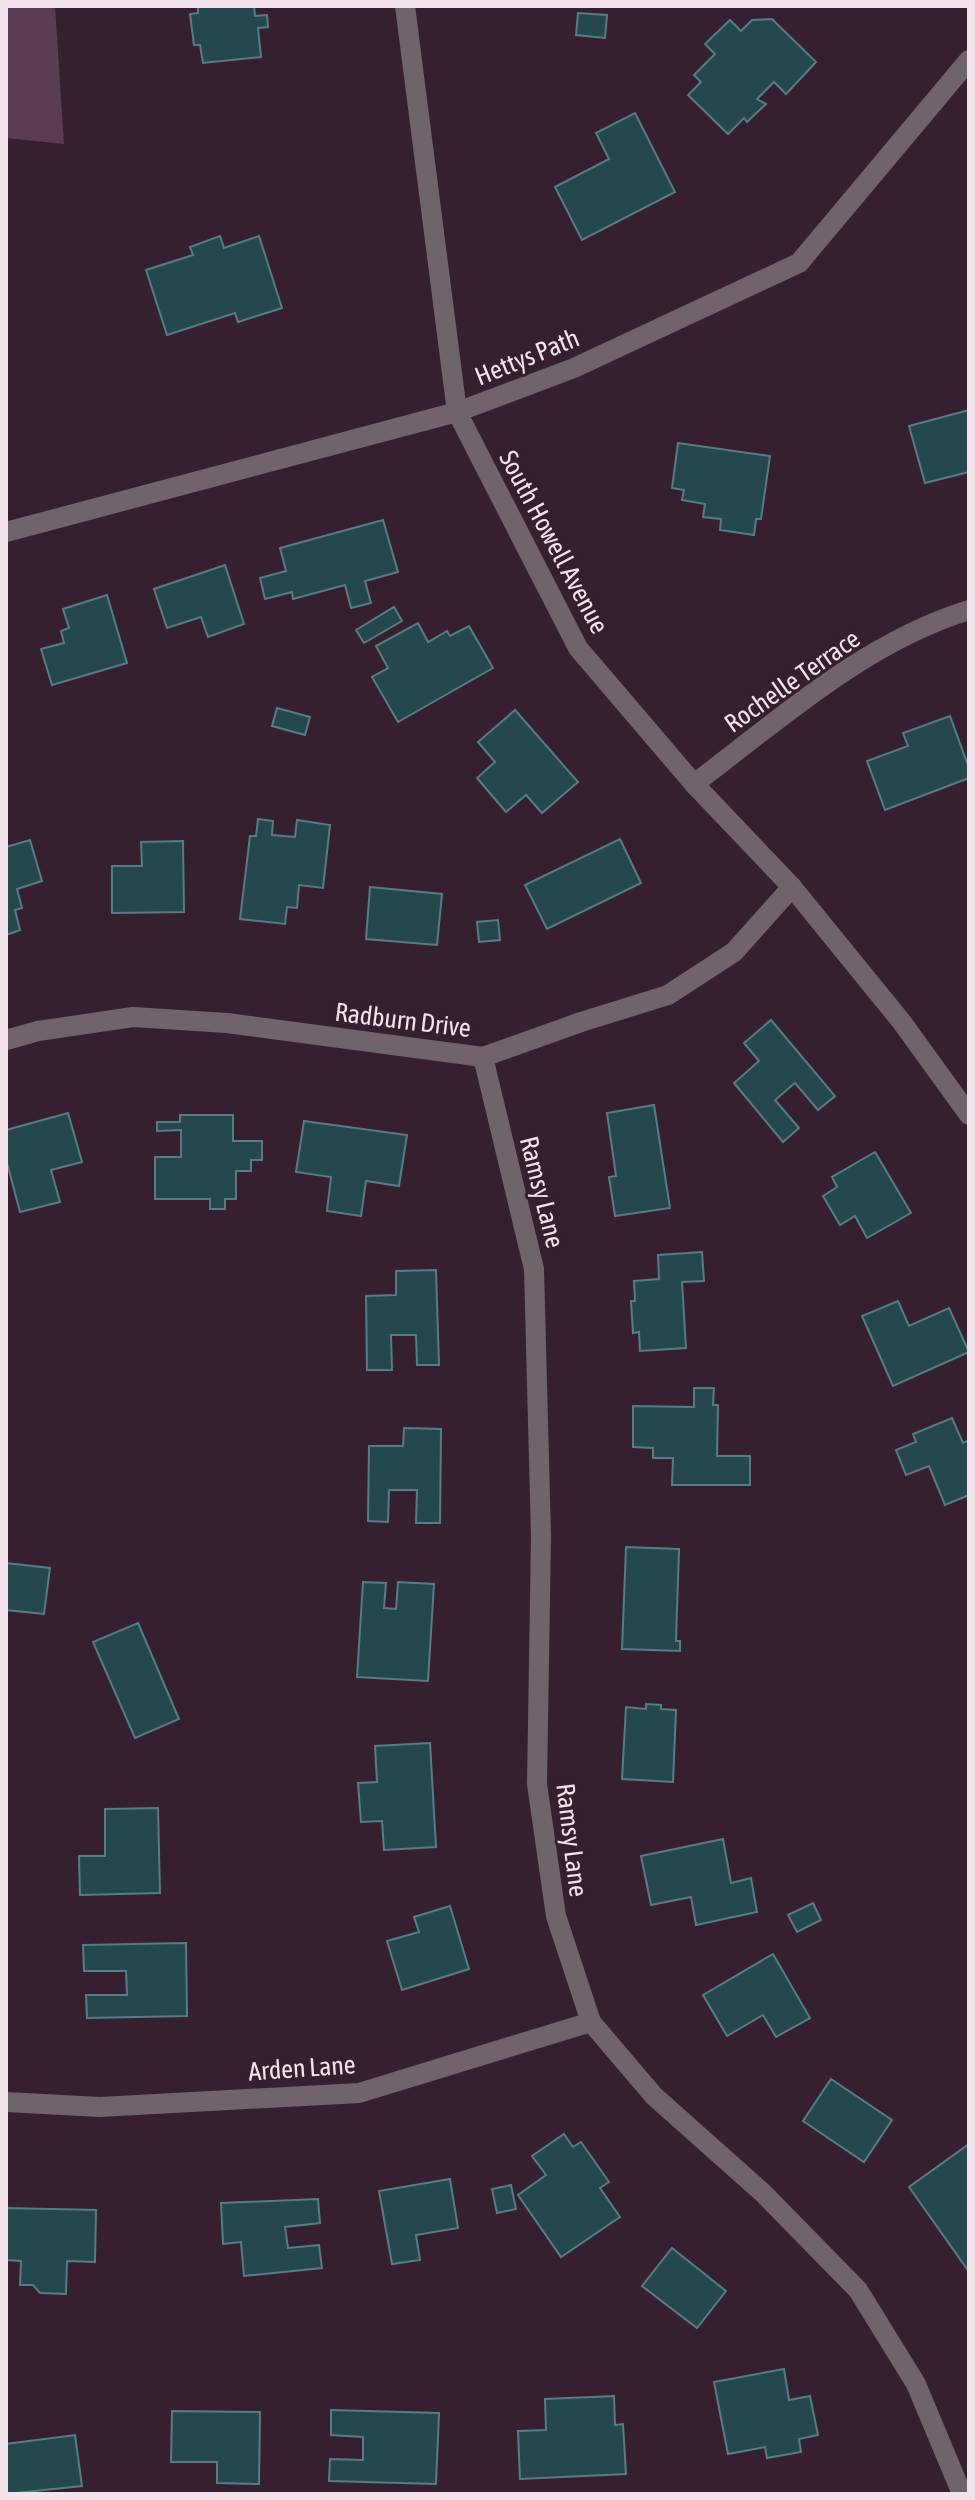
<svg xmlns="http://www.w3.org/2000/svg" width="975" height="2500" viewBox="0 0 975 2500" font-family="'Asap Condensed',sans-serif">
<rect width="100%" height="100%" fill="#362030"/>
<path fill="#5c3c53" d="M6,6H55L64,144L6,138Z"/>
<g fill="#25484f" stroke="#587c84" stroke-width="2">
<path d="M198,6H254L255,16L267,15L268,27L258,28L261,57L203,63L200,45H194L190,14L198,13Z"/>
<path d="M578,13L607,15L605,38L576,35Z"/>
<path d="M772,19L816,62L786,94L774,82L757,99L766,104L747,122L744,118L728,134L688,95L701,82L694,75L715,54L705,44L730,20L741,31L752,20Z"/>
<path d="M635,113L675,192L582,240L555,187L609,159L596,133Z"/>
<path d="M220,236L224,248L259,236L282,308L238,322L235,313L167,335L146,270L193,255L190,247Z"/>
<path d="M969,410V472L925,483L909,426Z"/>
<path d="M678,443L770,456L761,519H756L754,535L720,530L721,519L703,517L705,504L682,500L684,490L672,488Z"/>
<path d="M383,520L398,572L365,581L371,603L351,608L345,585L293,599L292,592L265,599L260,578L286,571L280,548Z"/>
<path d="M225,565L244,624L208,637L201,617L167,628L154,589Z"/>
<path d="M107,595L127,663L52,685L41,649L64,643L61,631L69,628L63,609Z"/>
<path d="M394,607L402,621L364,643L356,630Z"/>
<path d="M418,623L428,642L447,631L450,636L469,626L493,668L398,722L372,677L388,668L376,646Z"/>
<path d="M277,708L310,717L305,735L272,726Z"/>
<path d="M515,710L578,782L542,813L526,795L506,812L477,778L495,762L478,742Z"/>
<path d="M950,716L969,768V778L885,810L867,761L908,746L903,733Z"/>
<path d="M258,819L273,821L272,835L295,837L297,820L330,825L323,888L299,885L297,908L287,907L285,924L240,919L250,836H256Z"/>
<path d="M620,839L641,883L547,929L525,885Z"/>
<path d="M30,840L42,881L17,889L22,908L15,910L20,930L6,935V847Z"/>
<path d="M183,841L184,912L112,913V866H142L141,842Z"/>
<path d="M370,887L442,894L437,945L366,939Z"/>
<path d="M498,920L500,940L479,942L477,922Z"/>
<path d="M771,1020L835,1096L818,1110L795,1083L775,1100L799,1128L783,1142L734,1083L759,1061L744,1043Z"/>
<path d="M654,1105L670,1208L615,1216L609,1177L616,1176L607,1113Z"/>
<path d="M68,1113L82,1162L51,1170L60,1202L20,1212L6,1159V1130Z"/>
<path d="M180,1115H233V1141H262V1160H251V1171H236V1199H225V1209H210V1199H155V1157H181V1130L157,1131V1122H180Z"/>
<path d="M304,1121L407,1135L399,1186L366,1181L361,1216L327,1211L331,1177L296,1172Z"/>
<path d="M875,1152L911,1213L867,1238L855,1216L840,1225L823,1196L837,1187L832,1177Z"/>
<path d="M702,1252L704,1281L682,1282L686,1348L640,1351L639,1332L633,1333L631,1301H635L634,1281L659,1279L658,1255Z"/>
<path d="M436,1270L439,1365H417L416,1335H391L392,1370H367L366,1296L396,1295V1271Z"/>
<path d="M898,1301L909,1326L949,1308L969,1352L893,1386L862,1316Z"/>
<path d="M694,1388H714L713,1405H718L717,1456H750V1485H672L673,1458H653V1448L633,1447V1406L694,1407Z"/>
<path d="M952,1418L963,1443L969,1440V1495L945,1505L929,1466L906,1475L896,1450L916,1442L913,1434Z"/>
<path d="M404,1428L441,1429L440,1523H416L417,1490H389L388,1522L368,1521L369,1446H403Z"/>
<path d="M626,1547L679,1549L676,1641H680V1651L622,1649Z"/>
<path d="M6,1563L50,1568L44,1614L6,1610Z"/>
<path d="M363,1582L386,1583L384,1608L396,1609L398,1582L434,1584L428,1681L357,1677Z"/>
<path d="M138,1623L179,1719L135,1738L93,1642Z"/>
<path d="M646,1704L661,1705V1709L676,1710L673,1782L622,1779L626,1707L646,1709Z"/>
<path d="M430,1743L436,1847L384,1850L382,1821L361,1822L358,1783L377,1782L375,1746Z"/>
<path d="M158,1808L160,1893L80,1895L79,1856H105V1809Z"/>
<path d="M723,1839L731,1883L751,1878L757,1912L696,1925L691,1897L651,1905L641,1856Z"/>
<path d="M813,1903L821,1920L797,1932L788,1915Z"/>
<path d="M450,1906L469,1969L402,1990L387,1941L419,1932L414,1917Z"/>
<path d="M186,1943L187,2016L87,2018L86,1995H127L126,1971H84L83,1945Z"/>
<path d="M773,1954L810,2018L776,2037L763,2015L727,2036L703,1995Z"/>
<path d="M831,2079L892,2120L864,2162L803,2121Z"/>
<path d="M564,2134L573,2147L581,2142L609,2182L600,2188L620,2217L561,2257L518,2195L546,2175L532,2156Z"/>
<path d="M969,2144V2267L967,2269L909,2187Z"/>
<path d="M450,2179L458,2228L416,2235L420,2260L392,2264L379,2191Z"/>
<path d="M511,2185L516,2209L497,2213L492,2189Z"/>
<path d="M318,2199L320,2223L285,2227L288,2248L319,2245L322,2268L244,2276L241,2242L223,2244L221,2203Z"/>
<path d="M6,2208L96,2210L95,2262L67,2261L66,2294L40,2293L33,2285H20L21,2261L6,2260Z"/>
<path d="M672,2248L726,2291L697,2328L642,2286Z"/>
<path d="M784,2369L789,2400L810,2396L818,2435L799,2439L801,2452L767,2458L765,2447L728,2454L714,2382Z"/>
<path d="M614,2396L615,2425L623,2424L626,2474L520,2479L518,2431L546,2430L545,2399Z"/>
<path d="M331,2410L439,2413L436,2484L329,2481L330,2459L363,2460V2437L331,2435Z"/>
<path d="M172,2411L260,2412L259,2484L217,2483V2462H171Z"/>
<path d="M75,2435L82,2486L6,2494V2444Z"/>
</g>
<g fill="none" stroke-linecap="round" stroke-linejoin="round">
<g stroke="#6f646c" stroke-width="20">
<path d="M405,6L457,412L578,648L694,784L792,887L901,1021L969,1115"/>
<path d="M6,532L457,412L574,368L799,263L969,60"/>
<path d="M694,784C780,719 865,642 969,610"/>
<path d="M6,1040L38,1031L133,1017L227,1023L483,1057L581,1022L668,995L734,952L792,887"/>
<path d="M483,1057L534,1269L541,1536L537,1784L556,1916L591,2022L654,2096L763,2193L858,2290L916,2384L962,2494"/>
<path d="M6,2102L100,2107L359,2093L591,2022"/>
</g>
</g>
<g text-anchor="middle" stroke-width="6" stroke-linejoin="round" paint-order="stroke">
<g font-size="26" fill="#f2e3ed" stroke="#362030">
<text transform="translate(527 357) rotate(-22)" y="9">Hettys Path</text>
<text transform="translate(554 542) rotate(62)" y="9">South Howell Avenue</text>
<text transform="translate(792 681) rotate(-35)" y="9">Rochelle Terrace</text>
<text transform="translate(403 1020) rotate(7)" y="9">Radburn Drive</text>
<text transform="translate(542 1192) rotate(76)" y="9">Ramsy Lane</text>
<text transform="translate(572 1840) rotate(83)" y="9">Ramsy Lane</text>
<text transform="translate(302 2068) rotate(-4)" y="9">Arden Lane</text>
</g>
</g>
<rect width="975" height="2500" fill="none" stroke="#f2e3ed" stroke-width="16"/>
</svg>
